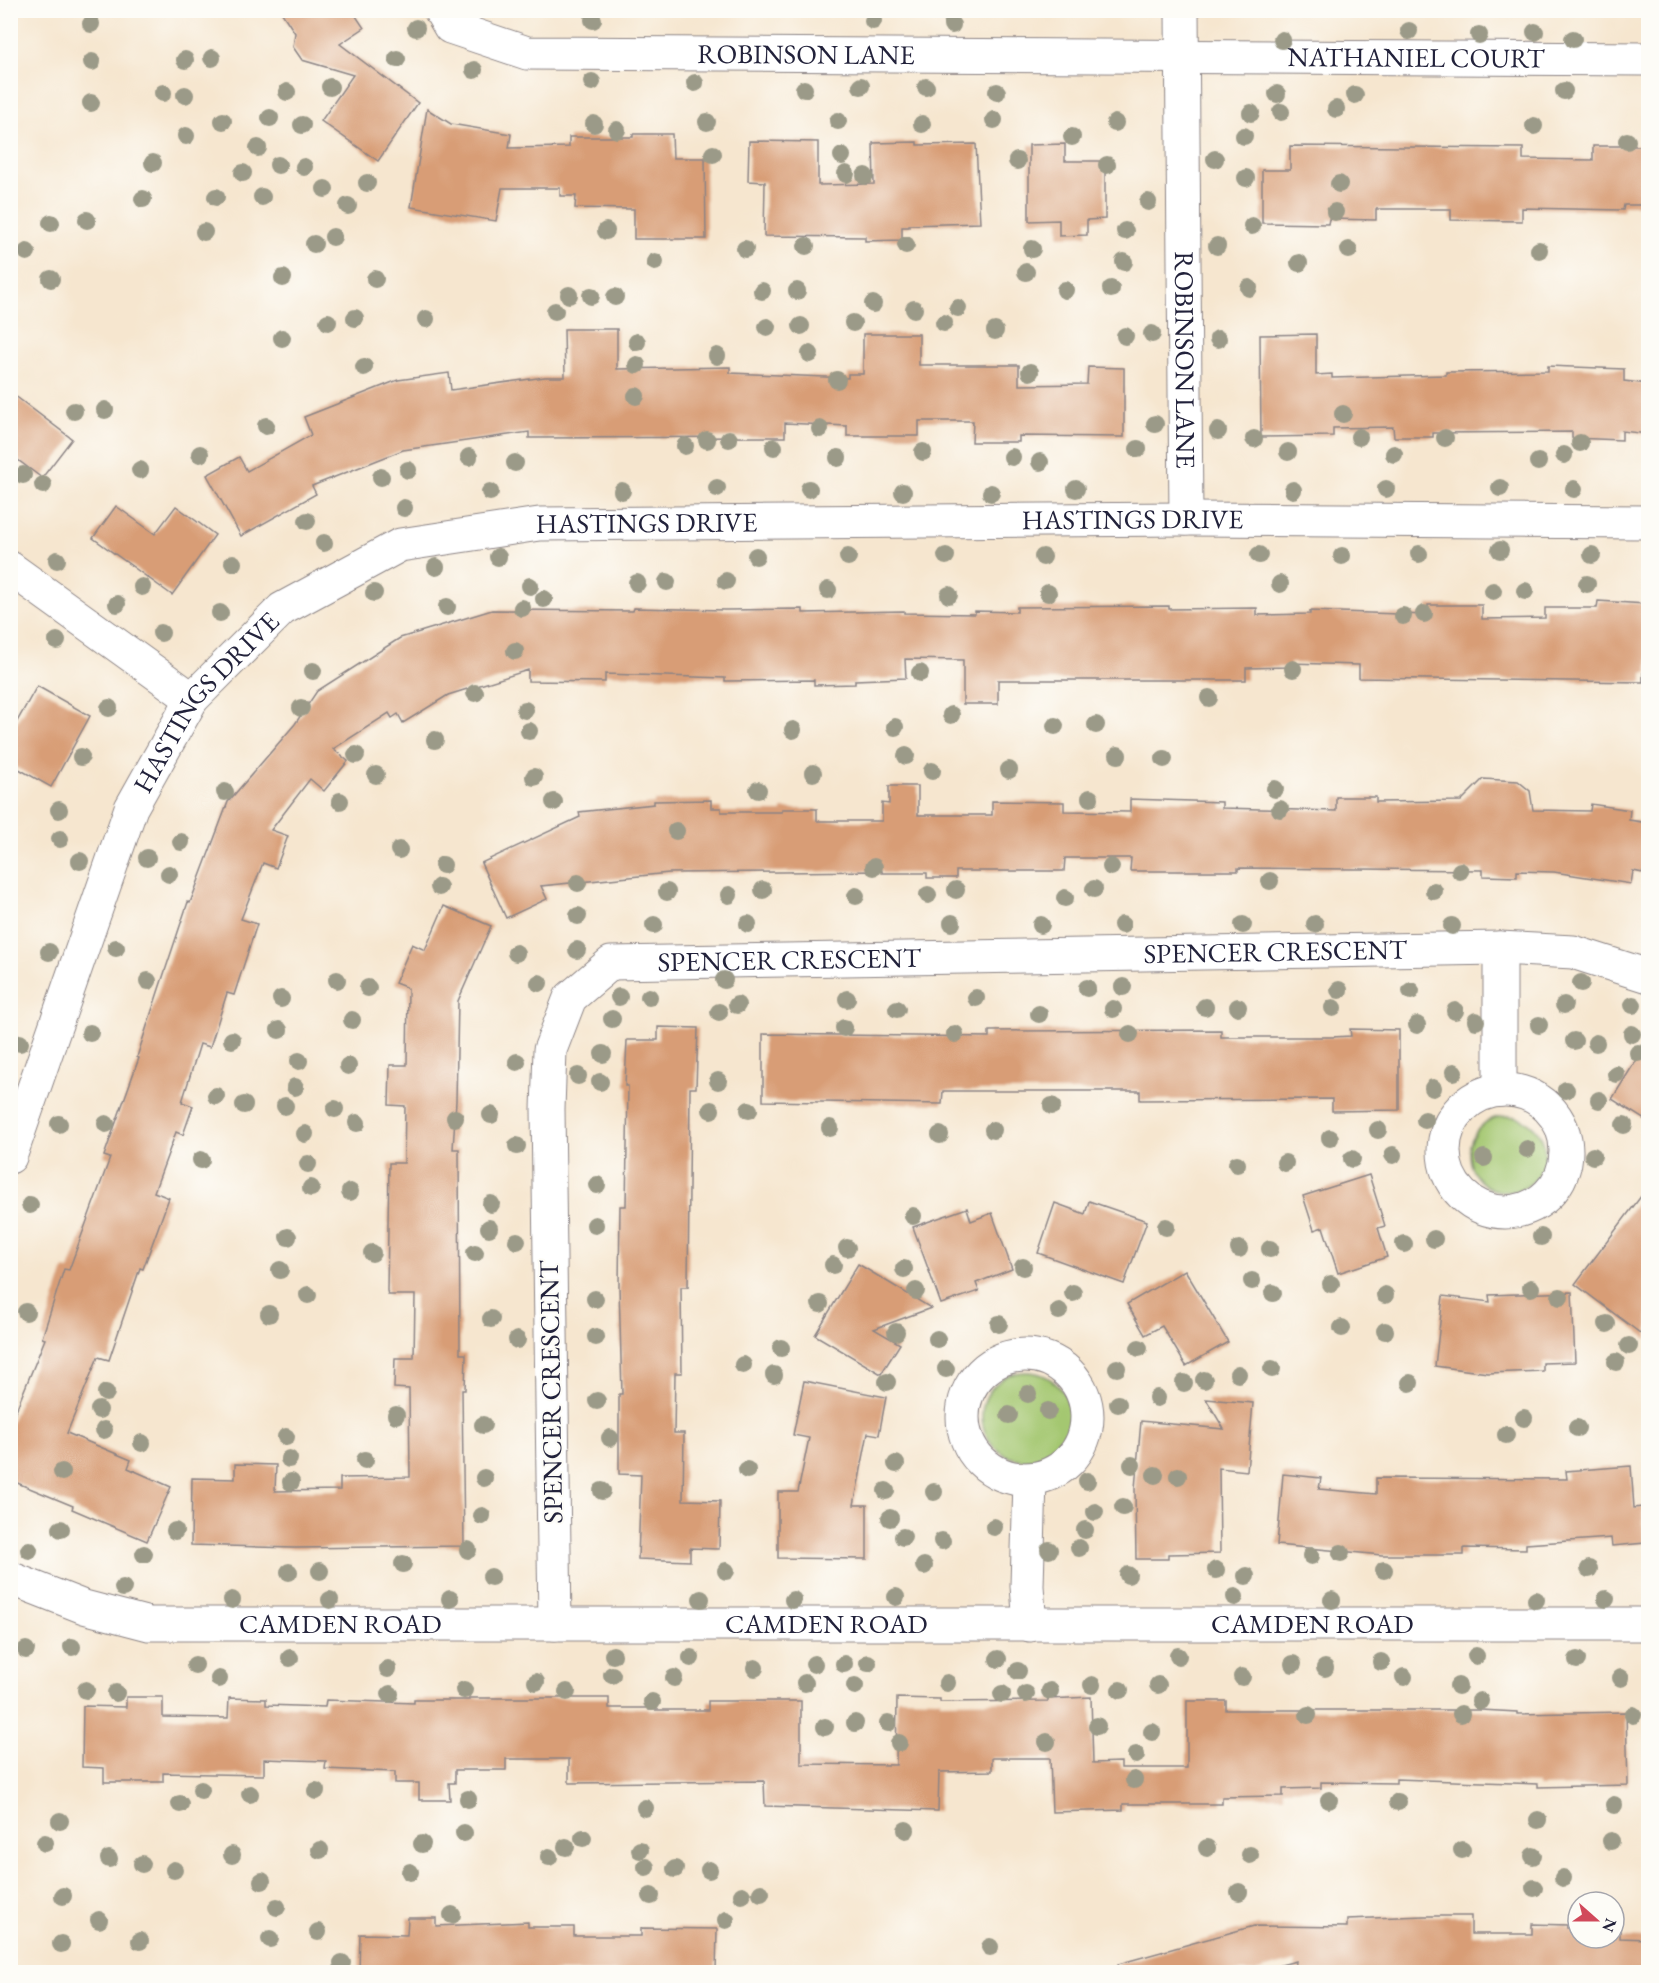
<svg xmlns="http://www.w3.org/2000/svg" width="1659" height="1983" viewBox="0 0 1659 1983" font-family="'EB Garamond',serif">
<rect width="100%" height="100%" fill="#fdfcf7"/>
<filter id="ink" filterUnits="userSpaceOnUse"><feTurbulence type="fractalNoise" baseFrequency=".0167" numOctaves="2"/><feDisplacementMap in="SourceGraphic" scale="12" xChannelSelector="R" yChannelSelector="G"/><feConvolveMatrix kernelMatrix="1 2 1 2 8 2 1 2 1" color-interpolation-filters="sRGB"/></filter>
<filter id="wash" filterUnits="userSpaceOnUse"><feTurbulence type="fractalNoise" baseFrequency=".008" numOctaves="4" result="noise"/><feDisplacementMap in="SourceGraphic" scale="24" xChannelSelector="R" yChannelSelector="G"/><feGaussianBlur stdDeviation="1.35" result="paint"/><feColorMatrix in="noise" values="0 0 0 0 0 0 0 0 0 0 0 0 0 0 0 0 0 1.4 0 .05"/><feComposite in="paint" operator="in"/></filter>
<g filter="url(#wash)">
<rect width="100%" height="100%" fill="#f6e6cf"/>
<g fill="#a4c771" stroke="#637456" stroke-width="1.5">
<circle cx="1507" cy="1154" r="38"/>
<circle cx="1026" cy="1416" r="44"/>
</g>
<g id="blocks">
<g fill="#d89d76">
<path d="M280,10H352L364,28L340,44L418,103L378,161L321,121L353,75L302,60L293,47L295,33Z"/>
<path d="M427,109L451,124L511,134L509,148L569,147V137H633V134H672L673,158H705L706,239H634V209L575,208L576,196H560V188H502L496,221L411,207Z"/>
<path d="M749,141L818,142V185L874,184L873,143L917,142V145L976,144L980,223L909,225V227H902V240L865,241V237L764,236L765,182L748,181Z"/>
<path d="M1065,144V161H1105V219L1087,220V235L1059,236V220L1029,221V145Z"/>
<path d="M1290,146L1523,148V159L1593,160V146H1648V205H1624L1623,210L1522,208V221L1451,220V209H1376V220L1329,219L1328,224L1262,223V170H1290Z"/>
<path d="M564,329H617V369L730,367V373L848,378V374H863V334H919V365H1019V385L1087,384L1088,367L1124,368V437L1019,436V442H972L973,421H919V436H847V426L785,423V437L529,438V432L403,450L312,486L316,494L241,536L207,475L239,457L247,471L311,435L304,417L398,380L449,373L451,390L545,377H565Z"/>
<path d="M1316,334V375L1332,374V378L1446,375V372L1548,371V366L1624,369V381L1648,384V434L1622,431V440L1572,438V432L1433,433V437H1394L1393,427L1333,428V436L1261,437L1260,335Z"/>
<path d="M10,392L72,439L42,478L10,454Z"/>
<path d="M116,506L155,534L176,506L215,535L172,595L93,538Z"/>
<path d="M1598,601L1646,604V612H1648V673H1643V682L1359,678V665L1290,663V667L1246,668V680H998V704H963V660L905,659L906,678L855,680V684L814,685V680L725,681V678L605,674V682L528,681V670L448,695L403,723L398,714L392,718L389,713L333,749L348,761L324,791L310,779L271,830L288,836L276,868L263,863L241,919L257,924L234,995L227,993L210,1047L200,1044L182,1102L193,1106L183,1135L176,1132L154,1192L169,1198L143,1269L140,1268L109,1360L98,1357L67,1433L131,1460L128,1468L171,1487L147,1541L72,1509L73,1506L10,1480V1425L45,1339L42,1338L64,1269L69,1270L110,1158L104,1156L139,1058L137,1057L159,989L188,902L190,903L228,802L295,724L317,691L400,638L492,610L633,611L634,608L725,610L803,609V613L904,611V613L975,614V611L1017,612V607L1169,606V609L1257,608V615L1310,614V611L1428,615V605H1482V619L1545,618V608H1597Z"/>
<path d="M37,686L90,716L51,787L10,764V734Z"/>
<path d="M1483,779L1518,781L1530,791L1533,810L1590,811L1591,804L1630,810L1629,820L1648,823V874L1633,871L1631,884L1554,872L1517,871V877L1483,876V870L1238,868V871H1130L1131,858H1065L1064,871H956V878H927V873H882V871L669,873L541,886L547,899L506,918L481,863L580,817L579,812L654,804V801L711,800V808H721V812H782V809H817V821H882V803L889,804V786H918V815H992V801L1064,802V811L1130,812V799L1222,802V808L1336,811V797H1376V802L1461,801Z"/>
<path d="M444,906L491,926L458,1001L456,1101L453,1149H459L460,1354H466L465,1390H462L464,1546L294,1548L191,1545L192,1478L235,1479V1464L276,1465L275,1491L340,1490V1478L410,1477L409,1389L394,1388L395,1358H414L415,1295H388L387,1291L389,1163H404L405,1106L389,1105L390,1065H407L408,988L395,983L412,944L425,950Z"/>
<path d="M658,1027L698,1028L696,1088H690L688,1287H681L682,1373H675L674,1433H684L683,1500L720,1501L719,1549L690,1548V1561L638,1559L641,1475L619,1474V1394H622L619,1286L620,1206H626L628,1086H625L627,1040H658Z"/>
<path d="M1350,1029L1399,1030V1110L1332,1111V1099L1140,1100V1091H943L942,1104L763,1101V1034L989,1037V1031L1221,1030V1037H1332L1351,1036Z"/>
<path d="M1648,1041V1122L1612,1099Z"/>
<path d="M1369,1175L1385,1226L1378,1228L1387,1257L1338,1273L1323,1227L1314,1230L1303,1196Z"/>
<path d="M1648,1187V1339L1575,1284Z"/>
<path d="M1089,1201L1147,1221L1124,1284L1038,1253L1055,1203L1085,1214Z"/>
<path d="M967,1208L971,1221L992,1213L1012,1269L976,1283L979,1291L941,1304L913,1227Z"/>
<path d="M858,1264L931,1308L874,1329L900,1344L881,1374L815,1335Z"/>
<path d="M1185,1270L1228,1342L1186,1366L1162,1326L1145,1335L1127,1304Z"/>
<path d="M1572,1292L1575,1362L1543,1363V1371L1488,1373L1435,1366L1443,1296L1490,1302L1489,1295Z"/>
<path d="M804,1381L886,1397L879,1435L868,1433L854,1505H867V1559L778,1558V1492H798L809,1438L793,1435Z"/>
<path d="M1206,1399L1253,1403L1247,1471L1219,1468L1220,1553L1168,1554V1559H1136L1135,1488L1141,1421L1224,1429Z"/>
<path d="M1631,1466L1634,1508L1642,1507L1645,1543L1612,1546L1611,1538L1526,1544V1549L1464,1548V1555H1382L1277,1545L1283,1474L1321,1478L1319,1489L1376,1494V1478L1567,1479L1566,1471Z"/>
<path d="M126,1697H163V1717L228,1718L229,1698L266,1699V1705L325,1707L326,1700L414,1703V1700H469V1698H609V1708H649V1710H708V1701H801V1764L896,1765L897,1698L940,1699V1702L1048,1701V1699L1091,1697L1093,1763L1121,1762V1768H1187V1701H1226V1710H1481L1517,1712V1714L1626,1712L1628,1785L1538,1787V1784L1396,1779V1783L1321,1782V1788L1283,1789V1796L1222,1797V1804H1123V1810L1052,1812L1050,1758H992V1771L939,1772L938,1811L765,1806L764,1781L569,1783V1759H506V1770H455V1783H449L450,1800H419V1783H395V1772L325,1769L326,1761L264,1759V1775L163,1773V1782H104V1768L82,1767L83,1706L126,1707Z"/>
<path d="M1424,1916H1471V1934H1532V1924L1567,1925V1928H1578V1938H1614V1929H1620V1938L1648,1939V1972H1295L1296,1961L1255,1972H1119L1118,1964L1254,1926L1347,1927V1919Z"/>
<path d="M408,1918H436V1926L528,1922V1927H574V1936H641V1928L717,1929L716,1972H359L360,1934L407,1935Z"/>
</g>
</g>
</g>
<g filter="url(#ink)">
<use href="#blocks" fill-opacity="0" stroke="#8c8485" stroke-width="1.5"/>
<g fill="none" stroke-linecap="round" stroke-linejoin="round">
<defs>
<g id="minor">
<path id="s1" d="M440,10L450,27L527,53L1648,59"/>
<path id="s2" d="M1182,10L1186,519"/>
<path d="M10,568L192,699"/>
<path d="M1500,1090V948"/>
<circle cx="1505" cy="1151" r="61"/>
<circle cx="1025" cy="1417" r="62"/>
<path d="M1030,1480L1027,1586L1030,1625"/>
<path id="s3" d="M10,1578L84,1607L149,1624H1648"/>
<path id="s4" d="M555,1624L548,1109L550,1050L570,998L611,963L1500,948L1573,952L1648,976"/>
</g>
<g id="tertiary">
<path id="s5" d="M10,1157L131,808L192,699L282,609L400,545L539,524L1186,519L1648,522"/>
</g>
</defs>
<use href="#minor" stroke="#8c8485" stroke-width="35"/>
<use href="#tertiary" stroke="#8c8485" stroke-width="35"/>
<use href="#minor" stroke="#fff" stroke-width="33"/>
<use href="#tertiary" stroke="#fff" stroke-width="33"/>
</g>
<g fill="#9b9a88">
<circle cx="593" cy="20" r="9"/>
<circle cx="873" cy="21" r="9"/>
<circle cx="91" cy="24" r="9"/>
<circle cx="952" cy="25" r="9"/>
<circle cx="416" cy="28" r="9"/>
<circle cx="1409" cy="31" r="9"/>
<circle cx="1535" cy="32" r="9"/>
<circle cx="1479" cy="35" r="9"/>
<circle cx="1573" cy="39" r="9"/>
<circle cx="1282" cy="40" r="9"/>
<circle cx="212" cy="58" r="9"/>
<circle cx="397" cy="59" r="9"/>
<circle cx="185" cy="60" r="9"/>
<circle cx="92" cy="62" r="9"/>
<circle cx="474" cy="70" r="9"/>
<circle cx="592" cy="82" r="9"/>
<circle cx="695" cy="83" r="9"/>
<circle cx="861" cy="86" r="9"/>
<circle cx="330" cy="87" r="9"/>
<circle cx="926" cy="87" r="9"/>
<circle cx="804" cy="89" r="9"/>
<circle cx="1564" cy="91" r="9"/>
<circle cx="287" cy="92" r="9"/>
<circle cx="997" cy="92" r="9"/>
<circle cx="163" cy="93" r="9"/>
<circle cx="1277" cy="94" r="9"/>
<circle cx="185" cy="95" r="9"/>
<circle cx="1355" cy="95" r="9"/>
<circle cx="91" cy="103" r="9"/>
<circle cx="1336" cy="109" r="9"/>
<circle cx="1281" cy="112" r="9"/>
<circle cx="1251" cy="113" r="9"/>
<circle cx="270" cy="118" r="9"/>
<circle cx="994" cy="120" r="9"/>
<circle cx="223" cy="121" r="9"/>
<circle cx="838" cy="121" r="9"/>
<circle cx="707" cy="122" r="9"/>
<circle cx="1115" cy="123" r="9"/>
<circle cx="594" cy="124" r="9"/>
<circle cx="922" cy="124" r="9"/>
<circle cx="302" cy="125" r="9"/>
<circle cx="1534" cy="126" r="9"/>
<circle cx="617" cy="130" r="9"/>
<circle cx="186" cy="136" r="9"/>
<circle cx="1244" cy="136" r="9"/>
<circle cx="1072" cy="137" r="9"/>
<circle cx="1627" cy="141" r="9"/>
<circle cx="258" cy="148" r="9"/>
<circle cx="713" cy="154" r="9"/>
<circle cx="842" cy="156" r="9"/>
<circle cx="1215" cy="159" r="9"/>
<circle cx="1017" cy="161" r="9"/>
<circle cx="153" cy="163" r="9"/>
<circle cx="278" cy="165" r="9"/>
<circle cx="1107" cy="165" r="9"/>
<circle cx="304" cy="167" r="9"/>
<circle cx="243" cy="173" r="9"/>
<circle cx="846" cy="174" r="9"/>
<circle cx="865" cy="176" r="9"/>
<circle cx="1246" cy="178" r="9"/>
<circle cx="367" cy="183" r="9"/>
<circle cx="1339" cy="184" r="9"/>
<circle cx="325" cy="189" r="9"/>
<circle cx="216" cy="197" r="9"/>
<circle cx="262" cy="197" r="9"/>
<circle cx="143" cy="199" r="9"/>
<circle cx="1148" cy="202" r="9"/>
<circle cx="348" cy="206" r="9"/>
<circle cx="1335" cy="212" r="9"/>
<circle cx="87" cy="220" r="9"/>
<circle cx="51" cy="223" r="9"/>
<circle cx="1252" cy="226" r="9"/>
<circle cx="606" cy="231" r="9"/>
<circle cx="1125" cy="231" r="9"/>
<circle cx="204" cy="232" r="9"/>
<circle cx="333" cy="237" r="9"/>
<circle cx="314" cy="244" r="9"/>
<circle cx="906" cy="245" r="9"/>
<circle cx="806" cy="246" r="9"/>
<circle cx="1217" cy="246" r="9"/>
<circle cx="745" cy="249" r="9"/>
<circle cx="1032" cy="249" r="9"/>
<circle cx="1349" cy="250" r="9"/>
<circle cx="1539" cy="250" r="9"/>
<circle cx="27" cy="252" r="9"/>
<circle cx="655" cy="262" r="9"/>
<circle cx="1124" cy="262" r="9"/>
<circle cx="1299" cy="263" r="9"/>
<circle cx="1026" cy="272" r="9"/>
<circle cx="283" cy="278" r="9"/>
<circle cx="51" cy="279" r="9"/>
<circle cx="375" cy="279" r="9"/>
<circle cx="1249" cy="288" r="9"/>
<circle cx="1111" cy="289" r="9"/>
<circle cx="1065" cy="290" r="9"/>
<circle cx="762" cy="291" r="9"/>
<circle cx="797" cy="291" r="9"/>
<circle cx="569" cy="295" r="9"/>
<circle cx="591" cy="296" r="9"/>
<circle cx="615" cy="297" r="9"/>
<circle cx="873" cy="304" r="9"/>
<circle cx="958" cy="308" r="9"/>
<circle cx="914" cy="309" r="9"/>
<circle cx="555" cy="311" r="9"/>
<circle cx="355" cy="318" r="9"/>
<circle cx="426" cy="319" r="9"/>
<circle cx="328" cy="322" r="9"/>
<circle cx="853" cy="323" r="9"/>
<circle cx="944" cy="323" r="9"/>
<circle cx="801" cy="326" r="9"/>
<circle cx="767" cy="327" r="9"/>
<circle cx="995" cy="331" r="9"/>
<circle cx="1152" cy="334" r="9"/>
<circle cx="1125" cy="336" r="9"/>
<circle cx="282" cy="338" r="9"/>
<circle cx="1218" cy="339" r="9"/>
<circle cx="637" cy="342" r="9"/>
<circle cx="810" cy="354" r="9"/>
<circle cx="717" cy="356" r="9"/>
<circle cx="637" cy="365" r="9"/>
<circle cx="364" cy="367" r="9"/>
<circle cx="1030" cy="372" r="9"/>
<circle cx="837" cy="380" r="9"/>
<circle cx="636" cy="396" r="9"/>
<circle cx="105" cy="410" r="9"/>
<circle cx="74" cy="411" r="9"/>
<circle cx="1343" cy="414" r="9"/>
<circle cx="1155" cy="424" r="9"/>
<circle cx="266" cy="426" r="9"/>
<circle cx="820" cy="429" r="9"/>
<circle cx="1218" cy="431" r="9"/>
<circle cx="1359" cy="437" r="9"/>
<circle cx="1445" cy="438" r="9"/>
<circle cx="729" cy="439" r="9"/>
<circle cx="1254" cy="439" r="9"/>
<circle cx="707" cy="440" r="9"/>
<circle cx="1580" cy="443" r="9"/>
<circle cx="685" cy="446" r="9"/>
<circle cx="774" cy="447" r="9"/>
<circle cx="1138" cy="449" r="9"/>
<circle cx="923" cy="452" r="9"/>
<circle cx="1288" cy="452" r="9"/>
<circle cx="200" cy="454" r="9"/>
<circle cx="1394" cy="454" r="9"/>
<circle cx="1564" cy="455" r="9"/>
<circle cx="469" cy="457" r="9"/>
<circle cx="1012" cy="457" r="9"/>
<circle cx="838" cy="458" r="9"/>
<circle cx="1040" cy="462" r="9"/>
<circle cx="1538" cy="462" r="9"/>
<circle cx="515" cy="463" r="9"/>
<circle cx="140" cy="470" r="9"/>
<circle cx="408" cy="470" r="9"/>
<circle cx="23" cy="475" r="9"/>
<circle cx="381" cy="477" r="9"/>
<circle cx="43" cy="485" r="9"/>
<circle cx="717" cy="488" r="9"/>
<circle cx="1500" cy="488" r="9"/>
<circle cx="809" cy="489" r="9"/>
<circle cx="1076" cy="489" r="9"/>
<circle cx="1386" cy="489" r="9"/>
<circle cx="1574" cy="489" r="9"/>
<circle cx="1293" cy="490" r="9"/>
<circle cx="622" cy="491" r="9"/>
<circle cx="490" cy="492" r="9"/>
<circle cx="903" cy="492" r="9"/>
<circle cx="991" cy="493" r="9"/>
<circle cx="404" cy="508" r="9"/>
<circle cx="307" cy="521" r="9"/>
<circle cx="324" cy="543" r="9"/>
<circle cx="1500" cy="550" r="9"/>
<circle cx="1419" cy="554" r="9"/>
<circle cx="1259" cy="555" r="9"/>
<circle cx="1592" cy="555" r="9"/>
<circle cx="756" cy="556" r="9"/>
<circle cx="946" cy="556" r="9"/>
<circle cx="1342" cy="556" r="9"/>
<circle cx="498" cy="557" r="9"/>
<circle cx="848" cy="557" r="9"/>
<circle cx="1043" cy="557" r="9"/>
<circle cx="57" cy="560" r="9"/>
<circle cx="233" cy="563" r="9"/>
<circle cx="436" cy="567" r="9"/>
<circle cx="726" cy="581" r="9"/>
<circle cx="667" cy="582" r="9"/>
<circle cx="637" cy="583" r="9"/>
<circle cx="1280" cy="584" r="9"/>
<circle cx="1587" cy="584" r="9"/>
<circle cx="530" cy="586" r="9"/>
<circle cx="142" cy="587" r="9"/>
<circle cx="828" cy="590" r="9"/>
<circle cx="1493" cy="591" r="9"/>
<circle cx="1525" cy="591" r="9"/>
<circle cx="374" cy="593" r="9"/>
<circle cx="1048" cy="593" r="9"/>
<circle cx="949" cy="595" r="9"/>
<circle cx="544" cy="599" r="9"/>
<circle cx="117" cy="604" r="9"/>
<circle cx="447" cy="607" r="9"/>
<circle cx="522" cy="608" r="9"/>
<circle cx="220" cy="613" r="9"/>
<circle cx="1424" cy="614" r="9"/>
<circle cx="1403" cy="616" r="9"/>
<circle cx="161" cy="633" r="9"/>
<circle cx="57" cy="641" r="9"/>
<circle cx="515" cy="651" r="9"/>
<circle cx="1293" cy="669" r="9"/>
<circle cx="313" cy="671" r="9"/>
<circle cx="920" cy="673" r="9"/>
<circle cx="475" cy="693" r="9"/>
<circle cx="1209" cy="698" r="9"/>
<circle cx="109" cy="708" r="9"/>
<circle cx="301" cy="708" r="9"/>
<circle cx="525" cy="710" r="9"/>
<circle cx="951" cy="715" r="9"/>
<circle cx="1096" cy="725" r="9"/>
<circle cx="1055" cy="726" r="9"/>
<circle cx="895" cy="727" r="9"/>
<circle cx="793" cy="730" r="9"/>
<circle cx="529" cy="731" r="9"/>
<circle cx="435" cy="740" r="9"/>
<circle cx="356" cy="755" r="9"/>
<circle cx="1118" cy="755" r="9"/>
<circle cx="906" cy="756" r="9"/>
<circle cx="81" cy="757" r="9"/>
<circle cx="1164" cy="759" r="9"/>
<circle cx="1009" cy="770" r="9"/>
<circle cx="932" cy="771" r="9"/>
<circle cx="813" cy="773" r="9"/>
<circle cx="376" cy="775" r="9"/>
<circle cx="534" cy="777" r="9"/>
<circle cx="1275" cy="789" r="9"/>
<circle cx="758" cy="790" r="9"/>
<circle cx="225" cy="792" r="9"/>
<circle cx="1090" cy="798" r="9"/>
<circle cx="340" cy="801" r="9"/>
<circle cx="554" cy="802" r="9"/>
<circle cx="1280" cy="809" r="9"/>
<circle cx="59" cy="810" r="9"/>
<circle cx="676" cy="831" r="9"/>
<circle cx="60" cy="839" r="9"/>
<circle cx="181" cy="842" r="9"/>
<circle cx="399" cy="850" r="9"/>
<circle cx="147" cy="858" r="9"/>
<circle cx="80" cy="861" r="9"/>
<circle cx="443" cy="865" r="9"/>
<circle cx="874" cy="867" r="9"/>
<circle cx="1111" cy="867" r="9"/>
<circle cx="1460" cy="871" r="9"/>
<circle cx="169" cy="874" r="9"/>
<circle cx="1270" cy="881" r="9"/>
<circle cx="578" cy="883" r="9"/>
<circle cx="439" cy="887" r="9"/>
<circle cx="1094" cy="889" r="9"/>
<circle cx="763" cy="890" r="9"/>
<circle cx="956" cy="890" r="9"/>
<circle cx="1434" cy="891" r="9"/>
<circle cx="667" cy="892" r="9"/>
<circle cx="729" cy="895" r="9"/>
<circle cx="928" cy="895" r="9"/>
<circle cx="856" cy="896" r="9"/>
<circle cx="1065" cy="898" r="9"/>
<circle cx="578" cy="916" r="9"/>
<circle cx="952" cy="923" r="9"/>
<circle cx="748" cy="924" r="9"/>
<circle cx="1315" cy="924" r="9"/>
<circle cx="654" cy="925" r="9"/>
<circle cx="1041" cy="925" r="9"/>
<circle cx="1122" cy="925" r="9"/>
<circle cx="1243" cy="925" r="9"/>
<circle cx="1452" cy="926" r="9"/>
<circle cx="116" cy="948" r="9"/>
<circle cx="577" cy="950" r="9"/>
<circle cx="49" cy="952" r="9"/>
<circle cx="516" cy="953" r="9"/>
<circle cx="337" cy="980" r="9"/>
<circle cx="724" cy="980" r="9"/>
<circle cx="148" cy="981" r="9"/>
<circle cx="539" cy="983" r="9"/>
<circle cx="1581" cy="983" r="9"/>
<circle cx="1123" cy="987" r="9"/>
<circle cx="368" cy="988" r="9"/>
<circle cx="1087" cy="988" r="9"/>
<circle cx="1339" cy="990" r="9"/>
<circle cx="1411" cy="991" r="9"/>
<circle cx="619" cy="997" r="9"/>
<circle cx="649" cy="997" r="9"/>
<circle cx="976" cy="998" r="9"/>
<circle cx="281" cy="999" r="9"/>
<circle cx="847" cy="999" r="9"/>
<circle cx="737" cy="1005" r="9"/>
<circle cx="1564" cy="1005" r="9"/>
<circle cx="1633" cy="1005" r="9"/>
<circle cx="1205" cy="1007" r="9"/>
<circle cx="1238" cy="1007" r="9"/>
<circle cx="1333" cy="1008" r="9"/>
<circle cx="897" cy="1009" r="9"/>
<circle cx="1113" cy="1009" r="9"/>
<circle cx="1455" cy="1011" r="9"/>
<circle cx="719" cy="1012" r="9"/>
<circle cx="1039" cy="1014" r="9"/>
<circle cx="612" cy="1019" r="9"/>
<circle cx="352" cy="1020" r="9"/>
<circle cx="1476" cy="1021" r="9"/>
<circle cx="1417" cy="1025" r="9"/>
<circle cx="1539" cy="1025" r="9"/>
<circle cx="844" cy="1028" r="9"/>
<circle cx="279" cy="1030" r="9"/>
<circle cx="90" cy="1033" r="9"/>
<circle cx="955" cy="1034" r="9"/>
<circle cx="1130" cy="1034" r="9"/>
<circle cx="1632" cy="1034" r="9"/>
<circle cx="232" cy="1040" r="9"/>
<circle cx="1574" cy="1041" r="9"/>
<circle cx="20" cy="1043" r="9"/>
<circle cx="1596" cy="1043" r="9"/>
<circle cx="1638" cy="1053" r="9"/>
<circle cx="603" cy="1054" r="9"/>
<circle cx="299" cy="1061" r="9"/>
<circle cx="517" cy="1062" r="9"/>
<circle cx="348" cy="1066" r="9"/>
<circle cx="1454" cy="1072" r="9"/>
<circle cx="1616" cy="1074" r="9"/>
<circle cx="578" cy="1076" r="9"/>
<circle cx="718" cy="1081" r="9"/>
<circle cx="600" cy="1082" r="9"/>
<circle cx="295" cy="1087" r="9"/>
<circle cx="1433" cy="1088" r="9"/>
<circle cx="1566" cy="1090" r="9"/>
<circle cx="216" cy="1096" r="9"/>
<circle cx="1599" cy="1100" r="9"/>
<circle cx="244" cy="1105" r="9"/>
<circle cx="285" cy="1106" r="9"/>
<circle cx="1052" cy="1106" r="9"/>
<circle cx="335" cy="1109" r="9"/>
<circle cx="711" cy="1110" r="9"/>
<circle cx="749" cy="1110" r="9"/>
<circle cx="491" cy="1115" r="9"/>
<circle cx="455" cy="1118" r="9"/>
<circle cx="1425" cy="1120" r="9"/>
<circle cx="357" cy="1123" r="9"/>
<circle cx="59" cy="1124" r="9"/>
<circle cx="106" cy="1124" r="9"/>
<circle cx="1624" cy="1125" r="9"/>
<circle cx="830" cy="1128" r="9"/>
<circle cx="993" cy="1130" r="9"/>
<circle cx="1378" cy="1130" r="9"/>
<circle cx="305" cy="1134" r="9"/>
<circle cx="940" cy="1135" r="9"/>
<circle cx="1330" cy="1138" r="9"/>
<circle cx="517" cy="1146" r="9"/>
<circle cx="1527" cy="1149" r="9"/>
<circle cx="1393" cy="1155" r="9"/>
<circle cx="1593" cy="1156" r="9"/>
<circle cx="1484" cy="1158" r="9"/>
<circle cx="1352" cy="1159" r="9"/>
<circle cx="201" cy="1160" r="9"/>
<circle cx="1285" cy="1163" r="9"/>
<circle cx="308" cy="1164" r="9"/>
<circle cx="1237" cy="1164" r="9"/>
<circle cx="597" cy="1185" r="9"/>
<circle cx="311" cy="1188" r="9"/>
<circle cx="350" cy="1192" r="9"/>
<circle cx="491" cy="1204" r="9"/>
<circle cx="30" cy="1205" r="9"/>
<circle cx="913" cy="1216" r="9"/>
<circle cx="595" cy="1225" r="9"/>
<circle cx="1166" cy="1227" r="9"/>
<circle cx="489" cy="1228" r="9"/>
<circle cx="288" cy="1237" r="9"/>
<circle cx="1541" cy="1237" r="9"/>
<circle cx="1434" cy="1239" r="9"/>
<circle cx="517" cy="1241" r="9"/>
<circle cx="1404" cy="1244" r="9"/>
<circle cx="847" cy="1248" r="9"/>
<circle cx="1239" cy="1249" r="9"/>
<circle cx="1270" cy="1249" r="9"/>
<circle cx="372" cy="1253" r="9"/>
<circle cx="475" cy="1253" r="9"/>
<circle cx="833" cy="1265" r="9"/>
<circle cx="1023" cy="1267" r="9"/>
<circle cx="904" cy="1269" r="9"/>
<circle cx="280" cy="1270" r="9"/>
<circle cx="1252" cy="1281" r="9"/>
<circle cx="1331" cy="1284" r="9"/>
<circle cx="1531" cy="1288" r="9"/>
<circle cx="916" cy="1291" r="9"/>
<circle cx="1073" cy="1293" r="9"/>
<circle cx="1273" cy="1293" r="9"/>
<circle cx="308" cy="1295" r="9"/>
<circle cx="1385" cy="1295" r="9"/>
<circle cx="1560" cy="1297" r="9"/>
<circle cx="595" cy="1299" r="9"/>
<circle cx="820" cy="1304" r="9"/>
<circle cx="1059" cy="1311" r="9"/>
<circle cx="26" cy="1312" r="9"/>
<circle cx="269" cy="1314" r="9"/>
<circle cx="491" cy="1319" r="9"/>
<circle cx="999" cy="1324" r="9"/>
<circle cx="1607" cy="1324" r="9"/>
<circle cx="1342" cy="1328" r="9"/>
<circle cx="1385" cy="1331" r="9"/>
<circle cx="896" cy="1332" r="9"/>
<circle cx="596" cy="1337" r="9"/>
<circle cx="937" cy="1339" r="9"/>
<circle cx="517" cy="1340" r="9"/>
<circle cx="1629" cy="1346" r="9"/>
<circle cx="781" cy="1348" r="9"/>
<circle cx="1139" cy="1348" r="9"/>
<circle cx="1616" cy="1362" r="9"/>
<circle cx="743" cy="1365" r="9"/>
<circle cx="1117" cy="1368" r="9"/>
<circle cx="946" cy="1369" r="9"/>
<circle cx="1272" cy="1369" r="9"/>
<circle cx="1238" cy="1374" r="9"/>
<circle cx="774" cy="1375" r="9"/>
<circle cx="1204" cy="1380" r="9"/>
<circle cx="887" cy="1382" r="9"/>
<circle cx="1184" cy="1383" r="9"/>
<circle cx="1410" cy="1383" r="9"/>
<circle cx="106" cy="1393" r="9"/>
<circle cx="1028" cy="1394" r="9"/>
<circle cx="1157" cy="1398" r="9"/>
<circle cx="597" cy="1401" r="9"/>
<circle cx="1118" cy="1404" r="9"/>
<circle cx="99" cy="1410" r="9"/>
<circle cx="1048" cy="1411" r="9"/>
<circle cx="396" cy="1415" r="9"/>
<circle cx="1009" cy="1415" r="9"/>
<circle cx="1524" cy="1418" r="9"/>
<circle cx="483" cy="1425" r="9"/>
<circle cx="1577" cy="1428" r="9"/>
<circle cx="104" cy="1430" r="9"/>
<circle cx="1506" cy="1435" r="9"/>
<circle cx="286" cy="1437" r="9"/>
<circle cx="610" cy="1438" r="9"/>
<circle cx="142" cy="1443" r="9"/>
<circle cx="289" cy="1459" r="9"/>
<circle cx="365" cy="1460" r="9"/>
<circle cx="896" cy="1464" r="9"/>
<circle cx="1132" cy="1465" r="9"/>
<circle cx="747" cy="1470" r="9"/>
<circle cx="62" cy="1472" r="9"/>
<circle cx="1155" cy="1475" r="9"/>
<circle cx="1178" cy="1476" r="9"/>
<circle cx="484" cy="1478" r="9"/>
<circle cx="1087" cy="1481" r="9"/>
<circle cx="291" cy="1482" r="9"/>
<circle cx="602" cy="1491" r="9"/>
<circle cx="886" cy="1491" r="9"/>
<circle cx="934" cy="1492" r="9"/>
<circle cx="1123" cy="1507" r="9"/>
<circle cx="1095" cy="1512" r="9"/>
<circle cx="482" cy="1516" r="9"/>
<circle cx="890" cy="1518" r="9"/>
<circle cx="994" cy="1527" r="9"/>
<circle cx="61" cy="1529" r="9"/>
<circle cx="1085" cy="1530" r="9"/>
<circle cx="175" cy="1531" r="9"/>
<circle cx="903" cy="1537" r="9"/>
<circle cx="942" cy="1541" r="9"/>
<circle cx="1079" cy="1548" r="9"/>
<circle cx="29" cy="1550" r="9"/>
<circle cx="468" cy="1550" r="9"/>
<circle cx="1049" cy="1550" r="9"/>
<circle cx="1341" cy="1553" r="9"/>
<circle cx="144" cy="1554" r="9"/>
<circle cx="1311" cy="1556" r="9"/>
<circle cx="403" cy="1564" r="9"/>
<circle cx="924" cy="1566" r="9"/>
<circle cx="1589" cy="1569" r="9"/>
<circle cx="1216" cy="1570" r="9"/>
<circle cx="1384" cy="1570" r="9"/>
<circle cx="320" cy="1571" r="9"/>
<circle cx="726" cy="1571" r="9"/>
<circle cx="289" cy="1572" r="9"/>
<circle cx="1128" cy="1575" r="9"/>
<circle cx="1246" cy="1576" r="9"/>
<circle cx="491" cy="1577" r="9"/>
<circle cx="123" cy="1588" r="9"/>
<circle cx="896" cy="1597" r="9"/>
<circle cx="1235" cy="1597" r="9"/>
<circle cx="450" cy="1599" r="9"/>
<circle cx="701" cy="1599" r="9"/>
<circle cx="1606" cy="1599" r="9"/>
<circle cx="232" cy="1600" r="9"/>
<circle cx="330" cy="1600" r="9"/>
<circle cx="793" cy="1600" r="9"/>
<circle cx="1332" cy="1600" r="9"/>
<circle cx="1536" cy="1600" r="9"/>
<circle cx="72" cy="1647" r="9"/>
<circle cx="26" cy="1650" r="9"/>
<circle cx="613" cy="1655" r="9"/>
<circle cx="1178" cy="1656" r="9"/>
<circle cx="1476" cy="1656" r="9"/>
<circle cx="290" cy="1658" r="9"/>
<circle cx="691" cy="1658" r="9"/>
<circle cx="998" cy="1659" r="9"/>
<circle cx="1577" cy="1660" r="9"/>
<circle cx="1381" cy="1662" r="9"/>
<circle cx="868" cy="1663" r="9"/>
<circle cx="814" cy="1664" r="9"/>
<circle cx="844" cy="1664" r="9"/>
<circle cx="1293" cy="1664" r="9"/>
<circle cx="195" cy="1665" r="9"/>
<circle cx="755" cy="1668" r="9"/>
<circle cx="1325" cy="1668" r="9"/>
<circle cx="388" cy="1669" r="9"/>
<circle cx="1018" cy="1671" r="9"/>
<circle cx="612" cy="1675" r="9"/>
<circle cx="1242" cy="1677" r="9"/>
<circle cx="1404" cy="1677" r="9"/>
<circle cx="674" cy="1678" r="9"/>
<circle cx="1621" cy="1678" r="9"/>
<circle cx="219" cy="1679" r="9"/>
<circle cx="536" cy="1682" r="9"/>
<circle cx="805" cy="1683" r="9"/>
<circle cx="947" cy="1683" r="9"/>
<circle cx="1092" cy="1685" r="9"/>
<circle cx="1158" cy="1685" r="9"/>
<circle cx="855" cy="1686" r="9"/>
<circle cx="1458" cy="1686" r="9"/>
<circle cx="86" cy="1690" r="9"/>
<circle cx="464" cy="1690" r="9"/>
<circle cx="1120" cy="1690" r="9"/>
<circle cx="1050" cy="1691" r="9"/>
<circle cx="567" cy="1692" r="9"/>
<circle cx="116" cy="1693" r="9"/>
<circle cx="390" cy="1694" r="9"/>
<circle cx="1002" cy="1694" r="9"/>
<circle cx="1026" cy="1694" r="9"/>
<circle cx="1480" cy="1701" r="9"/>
<circle cx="652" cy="1702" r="9"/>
<circle cx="1461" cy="1714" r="9"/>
<circle cx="1308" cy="1715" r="9"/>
<circle cx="1633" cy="1715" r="9"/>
<circle cx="855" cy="1723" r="9"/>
<circle cx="888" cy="1723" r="9"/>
<circle cx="1097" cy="1726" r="9"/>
<circle cx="825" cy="1727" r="9"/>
<circle cx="1152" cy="1732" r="9"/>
<circle cx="1047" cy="1742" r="9"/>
<circle cx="899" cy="1743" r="9"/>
<circle cx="1136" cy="1755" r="9"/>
<circle cx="1134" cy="1780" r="9"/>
<circle cx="201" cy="1790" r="9"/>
<circle cx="316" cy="1791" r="9"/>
<circle cx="250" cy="1794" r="9"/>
<circle cx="468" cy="1799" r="9"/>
<circle cx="1329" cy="1800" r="9"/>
<circle cx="1398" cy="1802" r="9"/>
<circle cx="180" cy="1804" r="9"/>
<circle cx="1614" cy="1805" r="9"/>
<circle cx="645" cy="1808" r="9"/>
<circle cx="1538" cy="1820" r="9"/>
<circle cx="60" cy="1821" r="9"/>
<circle cx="906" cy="1830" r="9"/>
<circle cx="464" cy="1833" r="9"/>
<circle cx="583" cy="1838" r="9"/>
<circle cx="1611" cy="1841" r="9"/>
<circle cx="45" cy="1843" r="9"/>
<circle cx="422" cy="1844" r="9"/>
<circle cx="566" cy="1847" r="9"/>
<circle cx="1207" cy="1848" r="9"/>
<circle cx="320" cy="1850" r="9"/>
<circle cx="640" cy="1850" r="9"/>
<circle cx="1462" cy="1850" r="9"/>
<circle cx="232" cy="1855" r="9"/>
<circle cx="1250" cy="1855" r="9"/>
<circle cx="1533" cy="1856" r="9"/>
<circle cx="549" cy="1857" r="9"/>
<circle cx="109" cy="1859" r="9"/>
<circle cx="142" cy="1864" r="9"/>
<circle cx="646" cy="1867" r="9"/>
<circle cx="675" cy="1869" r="9"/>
<circle cx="174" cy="1870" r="9"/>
<circle cx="709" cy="1870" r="9"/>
<circle cx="410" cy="1872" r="9"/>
<circle cx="1563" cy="1878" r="9"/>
<circle cx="262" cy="1881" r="9"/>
<circle cx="1534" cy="1888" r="9"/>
<circle cx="1239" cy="1892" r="9"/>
<circle cx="761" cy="1893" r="9"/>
<circle cx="742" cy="1895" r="9"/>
<circle cx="63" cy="1896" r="9"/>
<circle cx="651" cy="1896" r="9"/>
<circle cx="277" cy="1907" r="9"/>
<circle cx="452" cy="1915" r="9"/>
<circle cx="99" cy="1920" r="9"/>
<circle cx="726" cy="1920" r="9"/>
<circle cx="318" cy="1932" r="9"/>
<circle cx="270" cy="1939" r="9"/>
<circle cx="140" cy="1941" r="9"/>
<circle cx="61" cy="1944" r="9"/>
<circle cx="990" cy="1947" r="9"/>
<circle cx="342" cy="1963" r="9"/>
</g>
</g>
<g text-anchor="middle" stroke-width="4.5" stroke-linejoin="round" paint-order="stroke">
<g font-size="27" fill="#22223b" stroke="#fdfcf7">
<text dy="9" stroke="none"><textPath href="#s1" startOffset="380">ROBINSON LANE</textPath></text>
<text dy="9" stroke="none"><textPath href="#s1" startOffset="990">NATHANIEL COURT</textPath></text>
<text dy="9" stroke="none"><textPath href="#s2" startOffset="350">ROBINSON LANE</textPath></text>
<text dy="9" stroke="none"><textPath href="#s5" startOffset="1490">HASTINGS DRIVE</textPath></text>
<text dy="9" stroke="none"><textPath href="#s5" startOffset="1004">HASTINGS DRIVE</textPath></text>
<text dy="9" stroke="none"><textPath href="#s5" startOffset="500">HASTINGS DRIVE</textPath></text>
<text dy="9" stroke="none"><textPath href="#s4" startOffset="1348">SPENCER CRESCENT</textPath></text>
<text dy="9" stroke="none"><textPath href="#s4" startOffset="862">SPENCER CRESCENT</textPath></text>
<text transform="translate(551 1392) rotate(-91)" y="9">SPENCER CRESCENT</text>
<text dy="9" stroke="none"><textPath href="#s3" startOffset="338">CAMDEN ROAD</textPath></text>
<text dy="9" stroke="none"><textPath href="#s3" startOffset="824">CAMDEN ROAD</textPath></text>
<text dy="9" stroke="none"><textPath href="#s3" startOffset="1310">CAMDEN ROAD</textPath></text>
</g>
</g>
<rect width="1659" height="1983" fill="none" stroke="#fdfcf7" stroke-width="36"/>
<g transform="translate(1596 1920) rotate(111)"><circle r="28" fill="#fdfcf7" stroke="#a5a5ac" stroke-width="1.5"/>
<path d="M0-4.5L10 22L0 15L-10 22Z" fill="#d1495b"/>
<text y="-9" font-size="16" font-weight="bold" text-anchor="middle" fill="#22223b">N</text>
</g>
</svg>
